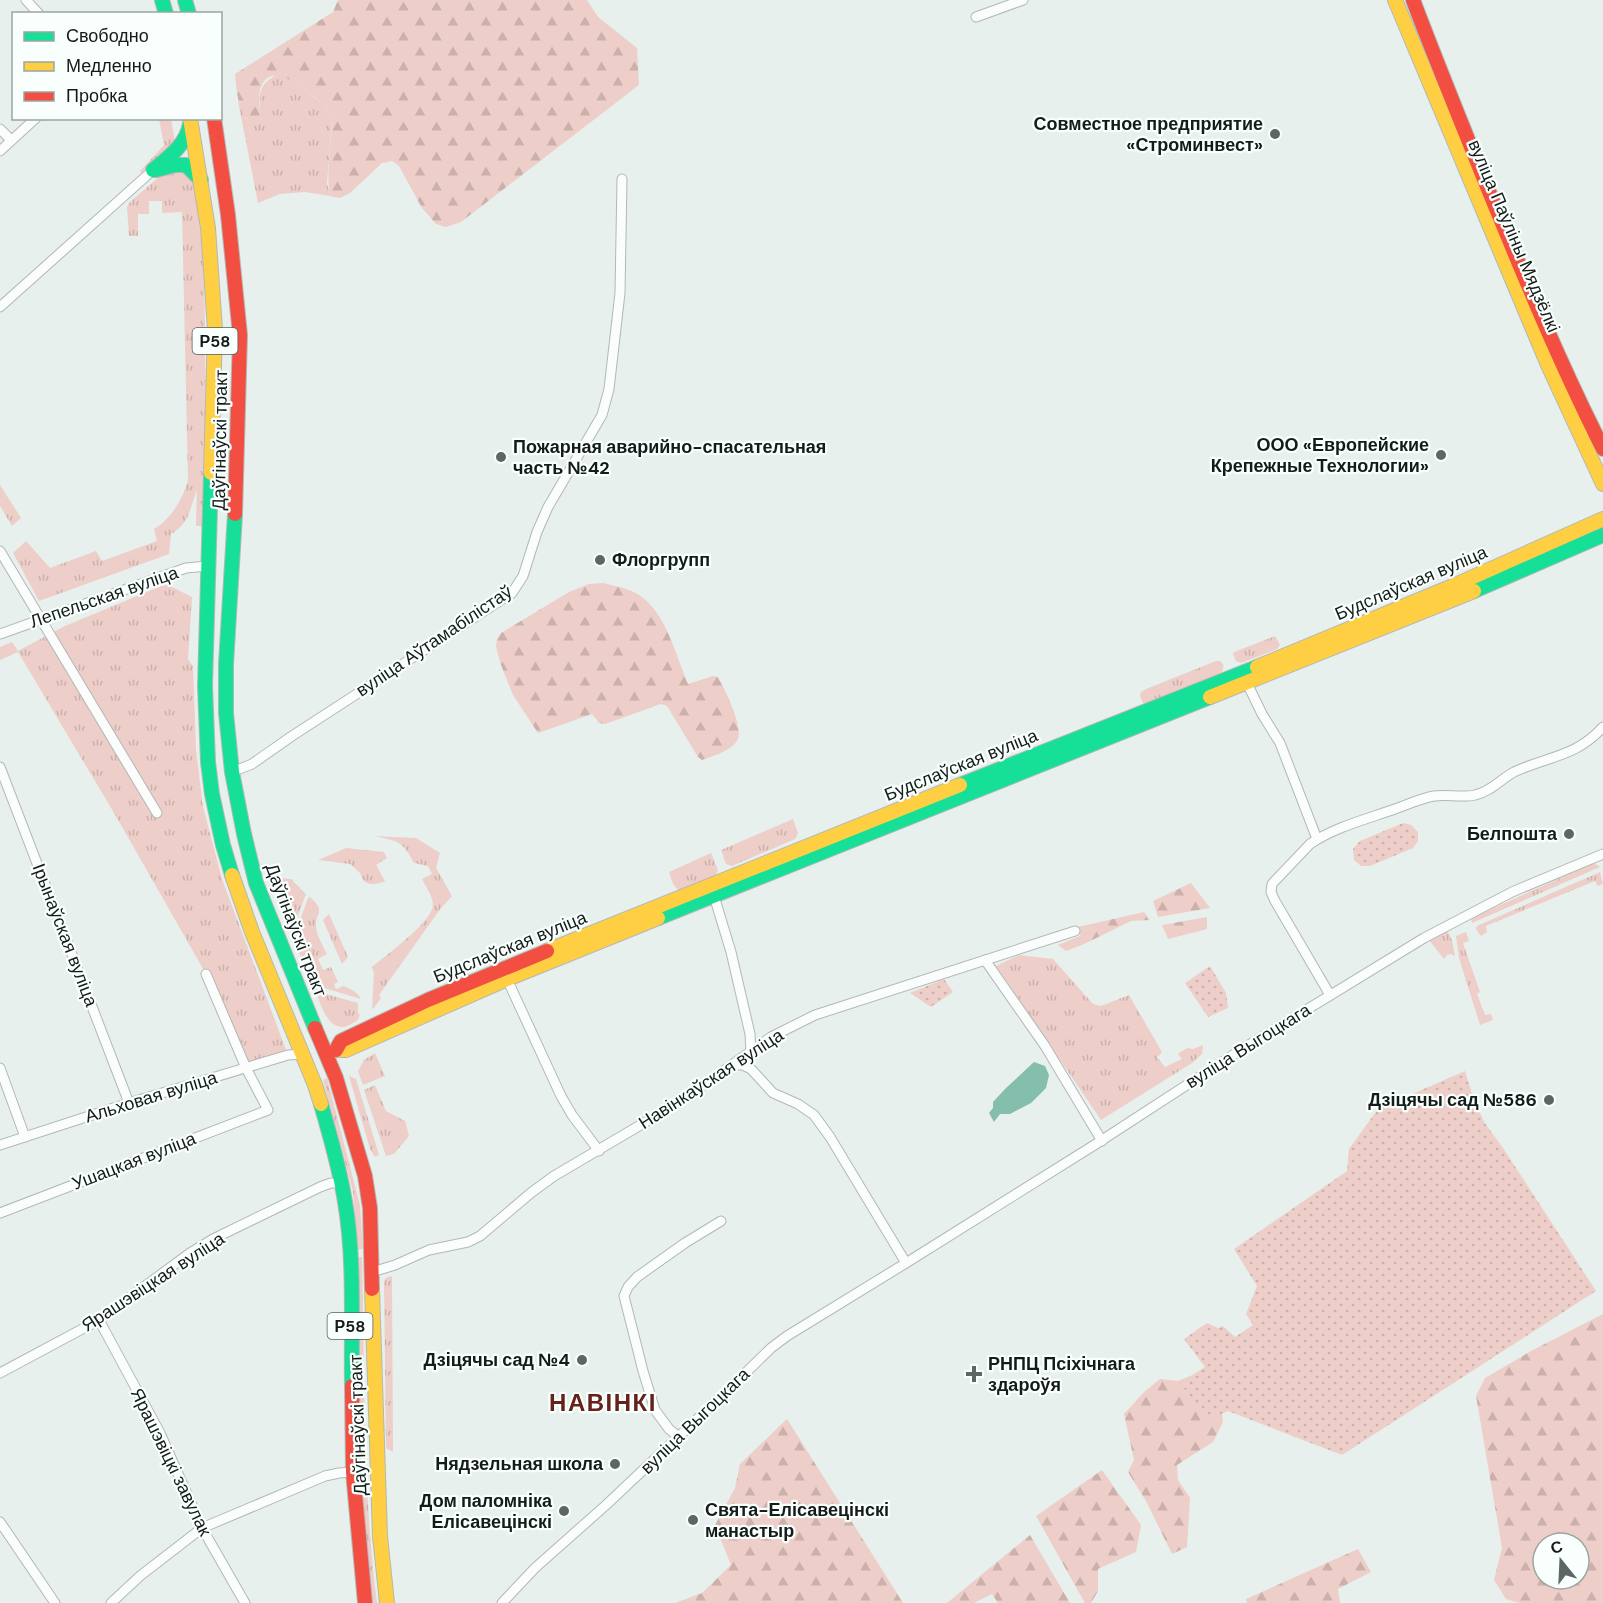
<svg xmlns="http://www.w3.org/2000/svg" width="1603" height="1603" viewBox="0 0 1603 1603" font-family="'DM Sans',sans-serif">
<defs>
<pattern id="grass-tufts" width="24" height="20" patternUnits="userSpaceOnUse" patternTransform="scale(1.5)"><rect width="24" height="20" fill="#eecec8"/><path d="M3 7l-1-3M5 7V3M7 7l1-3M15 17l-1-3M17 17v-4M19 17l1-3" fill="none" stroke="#cbb0ab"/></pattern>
<pattern id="forest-firs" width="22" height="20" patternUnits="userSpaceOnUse" patternTransform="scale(1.5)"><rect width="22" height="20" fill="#eecec8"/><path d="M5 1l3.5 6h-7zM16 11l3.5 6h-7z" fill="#cbb0ab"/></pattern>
<pattern id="park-dots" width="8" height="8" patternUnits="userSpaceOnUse" patternTransform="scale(1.5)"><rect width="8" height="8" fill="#eecec8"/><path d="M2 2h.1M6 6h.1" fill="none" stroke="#cbb0ab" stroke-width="1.8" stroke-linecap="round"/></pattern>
</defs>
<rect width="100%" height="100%" fill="#e7f0ed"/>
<g fill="url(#grass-tufts)">
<path d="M276,75L285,76L303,88L324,105L331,118V132L327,183L330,196L305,192L280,194L258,203L238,101L246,119L260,118C260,97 256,86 276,75Z"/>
<path d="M159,119H171L175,141L141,173L140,171L164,145Z"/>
<path d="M169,168L192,175C203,230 205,287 205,343C206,404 205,465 203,526H196L197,490C189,510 190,523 171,534L169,554L39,601L13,553L26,541L50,568L96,551L102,561L157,541L154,529C171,519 183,499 188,480L182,212L162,213V201H149V214H138V236H129L127,207L130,202Z"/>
<path d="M0,485L21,518L12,526L0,506Z"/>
<path d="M166,584L192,597L188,659L193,666L196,750L203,807L222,879L288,1055L246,1068L206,974L117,818L18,652L0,660V647L12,642L18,651L65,626Z"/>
<path d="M1275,636L1280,645L1277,649L1241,663L1236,661L1233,654L1234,652Z"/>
<path d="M1216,661H1220C1225,665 1224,668 1221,673L1145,704L1143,703L1140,696L1141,692L1146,689Z"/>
<path d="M793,819L798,833L795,839L732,866L726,864L721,850Z"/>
<path d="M375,836L416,838L440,853L436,868L452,896L441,908L379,995L381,998L374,1008L372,1009L374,973L372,967C385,956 434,921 433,904C432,895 426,887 422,879L432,874L428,866L414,863C402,840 399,842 375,836Z"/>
<path d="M346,848L384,852L387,858L376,865L385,881C376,885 363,887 361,874L350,864L318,860Z"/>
<path d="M711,853L718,870L716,875L680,890C673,888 671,878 669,872Z"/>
<path d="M1594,863L1600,867L1472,923L1471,918Z"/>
<path d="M1600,872L1603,884L1598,886L1595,881L1486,926L1487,932L1481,936L1476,929L1477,926Z"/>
<path d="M281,878L291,879L306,894L291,933L275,893L278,884L275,881Z"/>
<path d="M310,897C327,913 315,912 316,927C317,936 323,946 327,954L318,959L323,970L331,967L338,982L334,984L336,989L343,986C350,989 357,991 361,999L314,985L293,940L308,898Z"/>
<path d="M329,914L348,957L342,964L323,920Z"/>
<path d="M1447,930L1452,940L1455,956L1451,954L1447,955L1444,959L1429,940Z"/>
<path d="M1466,932L1469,941L1463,943L1480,992L1477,994L1485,1015L1491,1014L1493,1020L1480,1025L1459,958L1456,936Z"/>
<path d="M1019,955L1053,959L1093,1004L1101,1006L1129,995L1162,1052L1157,1057L1165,1067L1182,1059L1178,1054L1187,1048L1193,1049L1203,1045L1202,1054L1192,1063L1101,1120L996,966Z"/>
<path d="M315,991L358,1003V1013L360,1015L357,1021C353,1023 348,1026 344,1027C326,1028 321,1003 315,991Z"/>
<path d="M375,1053L385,1076L363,1085L358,1071L364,1060Z"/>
<path d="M349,1076L356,1079L379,1155L375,1157L370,1149Z"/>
<path d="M327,1078L360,1205L363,1249H357L353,1192L323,1080Z"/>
<path d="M375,1085L386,1111L405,1121L409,1136L394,1154L386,1156L364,1090Z"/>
<path d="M357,1257H362C365,1372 362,1488 377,1603H372L361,1470Z"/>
<path d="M392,1276L393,1452L386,1448L384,1283L386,1278Z"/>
</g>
<g fill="url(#forest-firs)" fill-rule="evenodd">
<path d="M338,0H587L598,17L637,48L639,85L461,222L446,227L436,224L422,208L399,166L392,161L382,163L350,193L340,198L330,196C327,179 329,162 330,145C331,136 333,125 330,117C326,104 315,97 305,90C291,79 268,64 260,90C258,98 260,110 260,118L256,123H251C237,111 237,91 235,74L333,12Z"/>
<path d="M603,583C615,586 628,588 639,595C666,612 676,656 688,684L713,676L718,677C725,689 743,727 738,739C732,751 713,756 702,760L698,757L667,706L661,704L605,724L599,723L592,714L538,733L513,695L501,665L496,647L497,639L501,633L569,592L589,584Z"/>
<path d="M1191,883L1210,908L1158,917L1153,901Z"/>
<path d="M1144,912L1150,920L1131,921L1084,944L1066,951L1058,945L1080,936L1078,927Z"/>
<path d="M1207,917V929L1168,939L1162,925Z"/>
<path d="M1603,1314V1603H1520L1506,1599L1494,1580L1502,1548L1476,1396L1485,1378L1531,1351ZM1543,1543H1579V1579H1543Z"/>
<path d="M1195,1374L1220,1400L1223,1422L1213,1442L1177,1465L1178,1480L1190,1498L1187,1547L1172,1554L1146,1501L1128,1472L1134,1460L1124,1414L1144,1392L1160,1379L1178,1381Z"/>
<path d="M787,1419L903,1603H675L702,1593L731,1565L715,1525L735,1488L740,1464Z"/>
<path d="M1102,1470L1141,1525L1136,1552L1098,1569V1591L1091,1603H1085L1036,1516Z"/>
<path d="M1030,1535L1070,1603H998L992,1594L974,1603H947Z"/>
<path d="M1358,1549L1371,1572L1338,1589L1340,1603H1247L1246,1599Z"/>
</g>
<g fill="url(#park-dots)">
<path d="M1403,823L1411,825L1418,832V841L1413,848L1370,866H1361L1354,860L1353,849L1360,841Z"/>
<path d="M1210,966L1226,993L1228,1008L1208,1017L1185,983Z"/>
<path d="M944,979L953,992L931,1007L910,993Z"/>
<path d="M1465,1071L1474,1100L1484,1122L1503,1148L1596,1291L1342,1455L1228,1411L1209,1420L1180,1383L1205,1367L1184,1339L1207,1323L1218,1328L1223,1326L1235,1337L1253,1325L1246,1314L1257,1286L1234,1249L1347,1171L1349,1149L1378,1109Z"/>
</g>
<path fill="#84bead" d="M1034,1062L1045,1066L1049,1075L1046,1088L1031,1103L1010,1114H1000L994,1122L989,1113L993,1108V1102L1005,1089Z"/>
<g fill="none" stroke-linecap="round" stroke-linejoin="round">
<defs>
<g id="street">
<path d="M26,0L39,14"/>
<path d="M976,17L1023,0"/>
<path d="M0,129L11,140"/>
<path d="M0,151L36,118"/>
<path d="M0,307L153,170"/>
<path d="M0,551L157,813"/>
<path d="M0,634L186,568L208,566"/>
<path d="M1247,683L1262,714L1280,743L1317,839"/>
<path d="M0,767L129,1103"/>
<path d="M232,772L252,764L292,736L512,593L523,576L537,532L548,507L602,415L609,389L620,293L622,179"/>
<path d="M714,896L731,952L750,1034L751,1054"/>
<path d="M985,960L1045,1046L1102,1141"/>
<path d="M507,979L561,1096L572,1115L599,1151"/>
<path d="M1330,995L1275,901L1271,892L1272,884L1310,844C1335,827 1367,819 1395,809C1407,805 1421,798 1434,796C1447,794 1462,798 1475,795C1490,792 1501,779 1514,772C1548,756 1576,757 1603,727"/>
<path d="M732,1065H743L751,1069L773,1093L798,1104L814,1115L830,1137L906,1263"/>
<path d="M0,1068L25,1137"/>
<path d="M0,1145L129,1103L288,1055L303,1054"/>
<path d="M0,1213L268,1110L246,1068L206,974"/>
<path d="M372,1272L395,1265L429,1250L468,1242L480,1236L532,1192L554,1176L649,1120L695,1091L771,1037L815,1015L1075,931"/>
<path d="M99,1320L160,1433L202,1528L245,1603"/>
<path d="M0,1373L99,1320L190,1253L213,1239L320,1187L331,1183H342"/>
<path d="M679,1437L669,1429L655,1410L643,1371L624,1296L628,1287L637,1277L685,1243L721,1221"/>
<path d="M0,1522L55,1603"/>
<path d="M111,1603L140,1576L202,1528L325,1476L339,1473L353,1472"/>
<path d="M502,1603L535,1568L606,1505L728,1390L771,1348L787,1336L906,1263L1096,1144L1239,1051L1424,938L1512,892L1603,854"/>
</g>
<g id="fast">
<path d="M162,0L166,14"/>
<path d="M185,0L189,14"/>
<path d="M153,170C169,157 186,145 190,124"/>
<path d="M156,170L175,165H186L201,180"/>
<path d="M211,473L205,686L208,762L212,794L223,845L232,875"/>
<path d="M235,514L226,664V713L232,772L244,834L256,883L315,1028"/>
<path d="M1474,591L1603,535"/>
<path d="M960,785L1257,667"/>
<path d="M658,918L1210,697"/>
<path d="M321,1104C330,1136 340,1169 345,1202C355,1260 351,1327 352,1386"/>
</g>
<g id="slow">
<path d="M1395,0L1548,365L1603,484"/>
<path d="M190,118L208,228L215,330L211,473"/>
<path d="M1257,667L1453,586L1603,519"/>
<path d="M1210,697L1474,591"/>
<path d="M232,875L252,932L315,1085L321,1104"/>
<path d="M547,951L960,785"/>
<path d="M326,1053L336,1050H346L507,979L658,918"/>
<path d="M372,1289L380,1536L387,1603"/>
</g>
<g id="jam">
<path d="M1413,0C1436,61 1461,122 1485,182C1522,272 1559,362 1603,449"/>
<path d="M214,118L228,215L240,335L235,514"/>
<path d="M315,1028L336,1078L365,1176L370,1208L372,1289"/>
<path d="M336,1050L341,1041L428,1000L547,951"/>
<path d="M352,1386L353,1472L365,1603"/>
</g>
</defs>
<use href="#street" stroke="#b2b8b6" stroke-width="11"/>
<use href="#fast" stroke="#b2b8b6" stroke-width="16"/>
<use href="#slow" stroke="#b2b8b6" stroke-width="16"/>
<use href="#jam" stroke="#b2b8b6" stroke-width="16"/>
<use href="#street" stroke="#fbfdfc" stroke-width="9"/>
<use href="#fast" stroke="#16e098" stroke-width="14"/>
<use href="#slow" stroke="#ffcf43" stroke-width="14"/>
<use href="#jam" stroke="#f24e42" stroke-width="14"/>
</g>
<g fill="#5e6663" stroke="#f8fffc" stroke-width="2">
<circle cx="1275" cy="134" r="6"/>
<circle cx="1441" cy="455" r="6"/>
<circle cx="501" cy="457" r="6"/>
<circle cx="600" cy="560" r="6"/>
<circle cx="1569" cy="834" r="6"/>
<circle cx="1549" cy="1100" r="6"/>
<circle cx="582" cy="1360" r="6"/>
<path d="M971 1365h6v6h6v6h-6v6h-6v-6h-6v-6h6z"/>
<circle cx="615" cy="1464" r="6"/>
<circle cx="564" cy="1511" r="6"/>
<circle cx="693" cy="1520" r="6"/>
</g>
<g text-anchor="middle" stroke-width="4.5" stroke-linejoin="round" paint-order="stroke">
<g fill="#f8fffc" stroke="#595f5d" stroke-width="1.5">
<rect x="192.5" y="328" width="45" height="26" rx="4.5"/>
<rect x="327.5" y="1313" width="45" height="26" rx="4.5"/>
</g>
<g font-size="16" font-weight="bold" fill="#151b19">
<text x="215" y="347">Р58</text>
<text x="350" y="1332">Р58</text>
</g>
<g font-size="18" font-weight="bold" fill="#151b19" stroke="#f8fffc" text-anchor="end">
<text x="1263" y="130">Совместное предприятие<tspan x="1263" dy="21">«Строминвест»</tspan></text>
<text x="1429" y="451">ООО «Европейские<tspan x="1429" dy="21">Крепежные Технологии»</tspan></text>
<text x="513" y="453" text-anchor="start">Пожарная аварийно-спасательная<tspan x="513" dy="21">часть №42</tspan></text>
<text x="612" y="566" text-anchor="start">Флоргрупп</text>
<text x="1557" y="840">Белпошта</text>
<text x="1537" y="1106">Дзіцячы сад №586</text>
<text x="570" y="1366">Дзіцячы сад №4</text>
<text x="988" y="1370" text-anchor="start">РНПЦ Псіхічнага<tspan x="988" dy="21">здароўя</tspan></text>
<text x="603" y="1470">Нядзельная школа</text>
<text x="552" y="1507">Дом паломніка<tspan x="552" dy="21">Елісавецінскі</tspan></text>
<text x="705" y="1516" text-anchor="start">Свята-Елісавецінскі<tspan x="705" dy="21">манастыр</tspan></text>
</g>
<g font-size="18" fill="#151b19" stroke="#f8fffc">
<text transform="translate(1514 236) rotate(67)" y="6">вуліца Паўліны Мядзёлкі</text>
<text transform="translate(220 440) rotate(-89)" y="6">Даўгінаўскі тракт</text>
<text transform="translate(1411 583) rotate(-23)" y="6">Будслаўская вуліца</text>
<text transform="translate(104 597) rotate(-19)" y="6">Лепельская вуліца</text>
<text transform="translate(434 641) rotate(-34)" y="6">вуліца Аўтамабілістаў</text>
<text transform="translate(961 765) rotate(-22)" y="6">Будслаўская вуліца</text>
<text transform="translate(296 930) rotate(69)" y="6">Даўгінаўскі тракт</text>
<text transform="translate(65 935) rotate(69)" y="6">Ірынаўская вуліца</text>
<text transform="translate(510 947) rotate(-22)" y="6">Будслаўская вуліца</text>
<text transform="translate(1248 1046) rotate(-32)" y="6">вуліца Выгоцкага</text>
<text transform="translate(711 1079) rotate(-33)" y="6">Навінкаўская вуліца</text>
<text transform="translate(151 1097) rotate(-17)" y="6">Альховая вуліца</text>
<text transform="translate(134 1161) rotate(-21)" y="6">Ушацкая вуліца</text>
<text transform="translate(153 1282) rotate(-33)" y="6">Ярашэвіцкая вуліца</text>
<text transform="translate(695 1421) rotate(-44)" y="6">вуліца Выгоцкага</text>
<text transform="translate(358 1425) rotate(-92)" y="6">Даўгінаўскі тракт</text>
<text transform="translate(171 1462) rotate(64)" y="6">Ярашэвіцкі завулак</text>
</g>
<g font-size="24" font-weight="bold" letter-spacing="1.5" fill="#66211b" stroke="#f8fffc">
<text x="603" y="1411">НАВІНКІ</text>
</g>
</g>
<rect x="12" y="12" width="210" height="108" fill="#f8fffc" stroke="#9da4a1" stroke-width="1.5"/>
<rect x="24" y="32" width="30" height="9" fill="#16e098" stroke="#9da4a1" stroke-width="1.5"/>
<text x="66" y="42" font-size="18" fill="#151b19">Свободно</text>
<rect x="24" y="62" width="30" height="9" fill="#ffcf43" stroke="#9da4a1" stroke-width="1.5"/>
<text x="66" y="72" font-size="18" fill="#151b19">Медленно</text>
<rect x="24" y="92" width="30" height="9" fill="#f24e42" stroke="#9da4a1" stroke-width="1.5"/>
<text x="66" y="102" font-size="18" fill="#151b19">Пробка</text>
<g transform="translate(1561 1561) rotate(342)"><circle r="28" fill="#f8fffc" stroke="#9da4a1" stroke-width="1.5"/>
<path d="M0-4.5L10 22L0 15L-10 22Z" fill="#5e6663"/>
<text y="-9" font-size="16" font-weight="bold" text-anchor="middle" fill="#151b19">С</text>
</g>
</svg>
